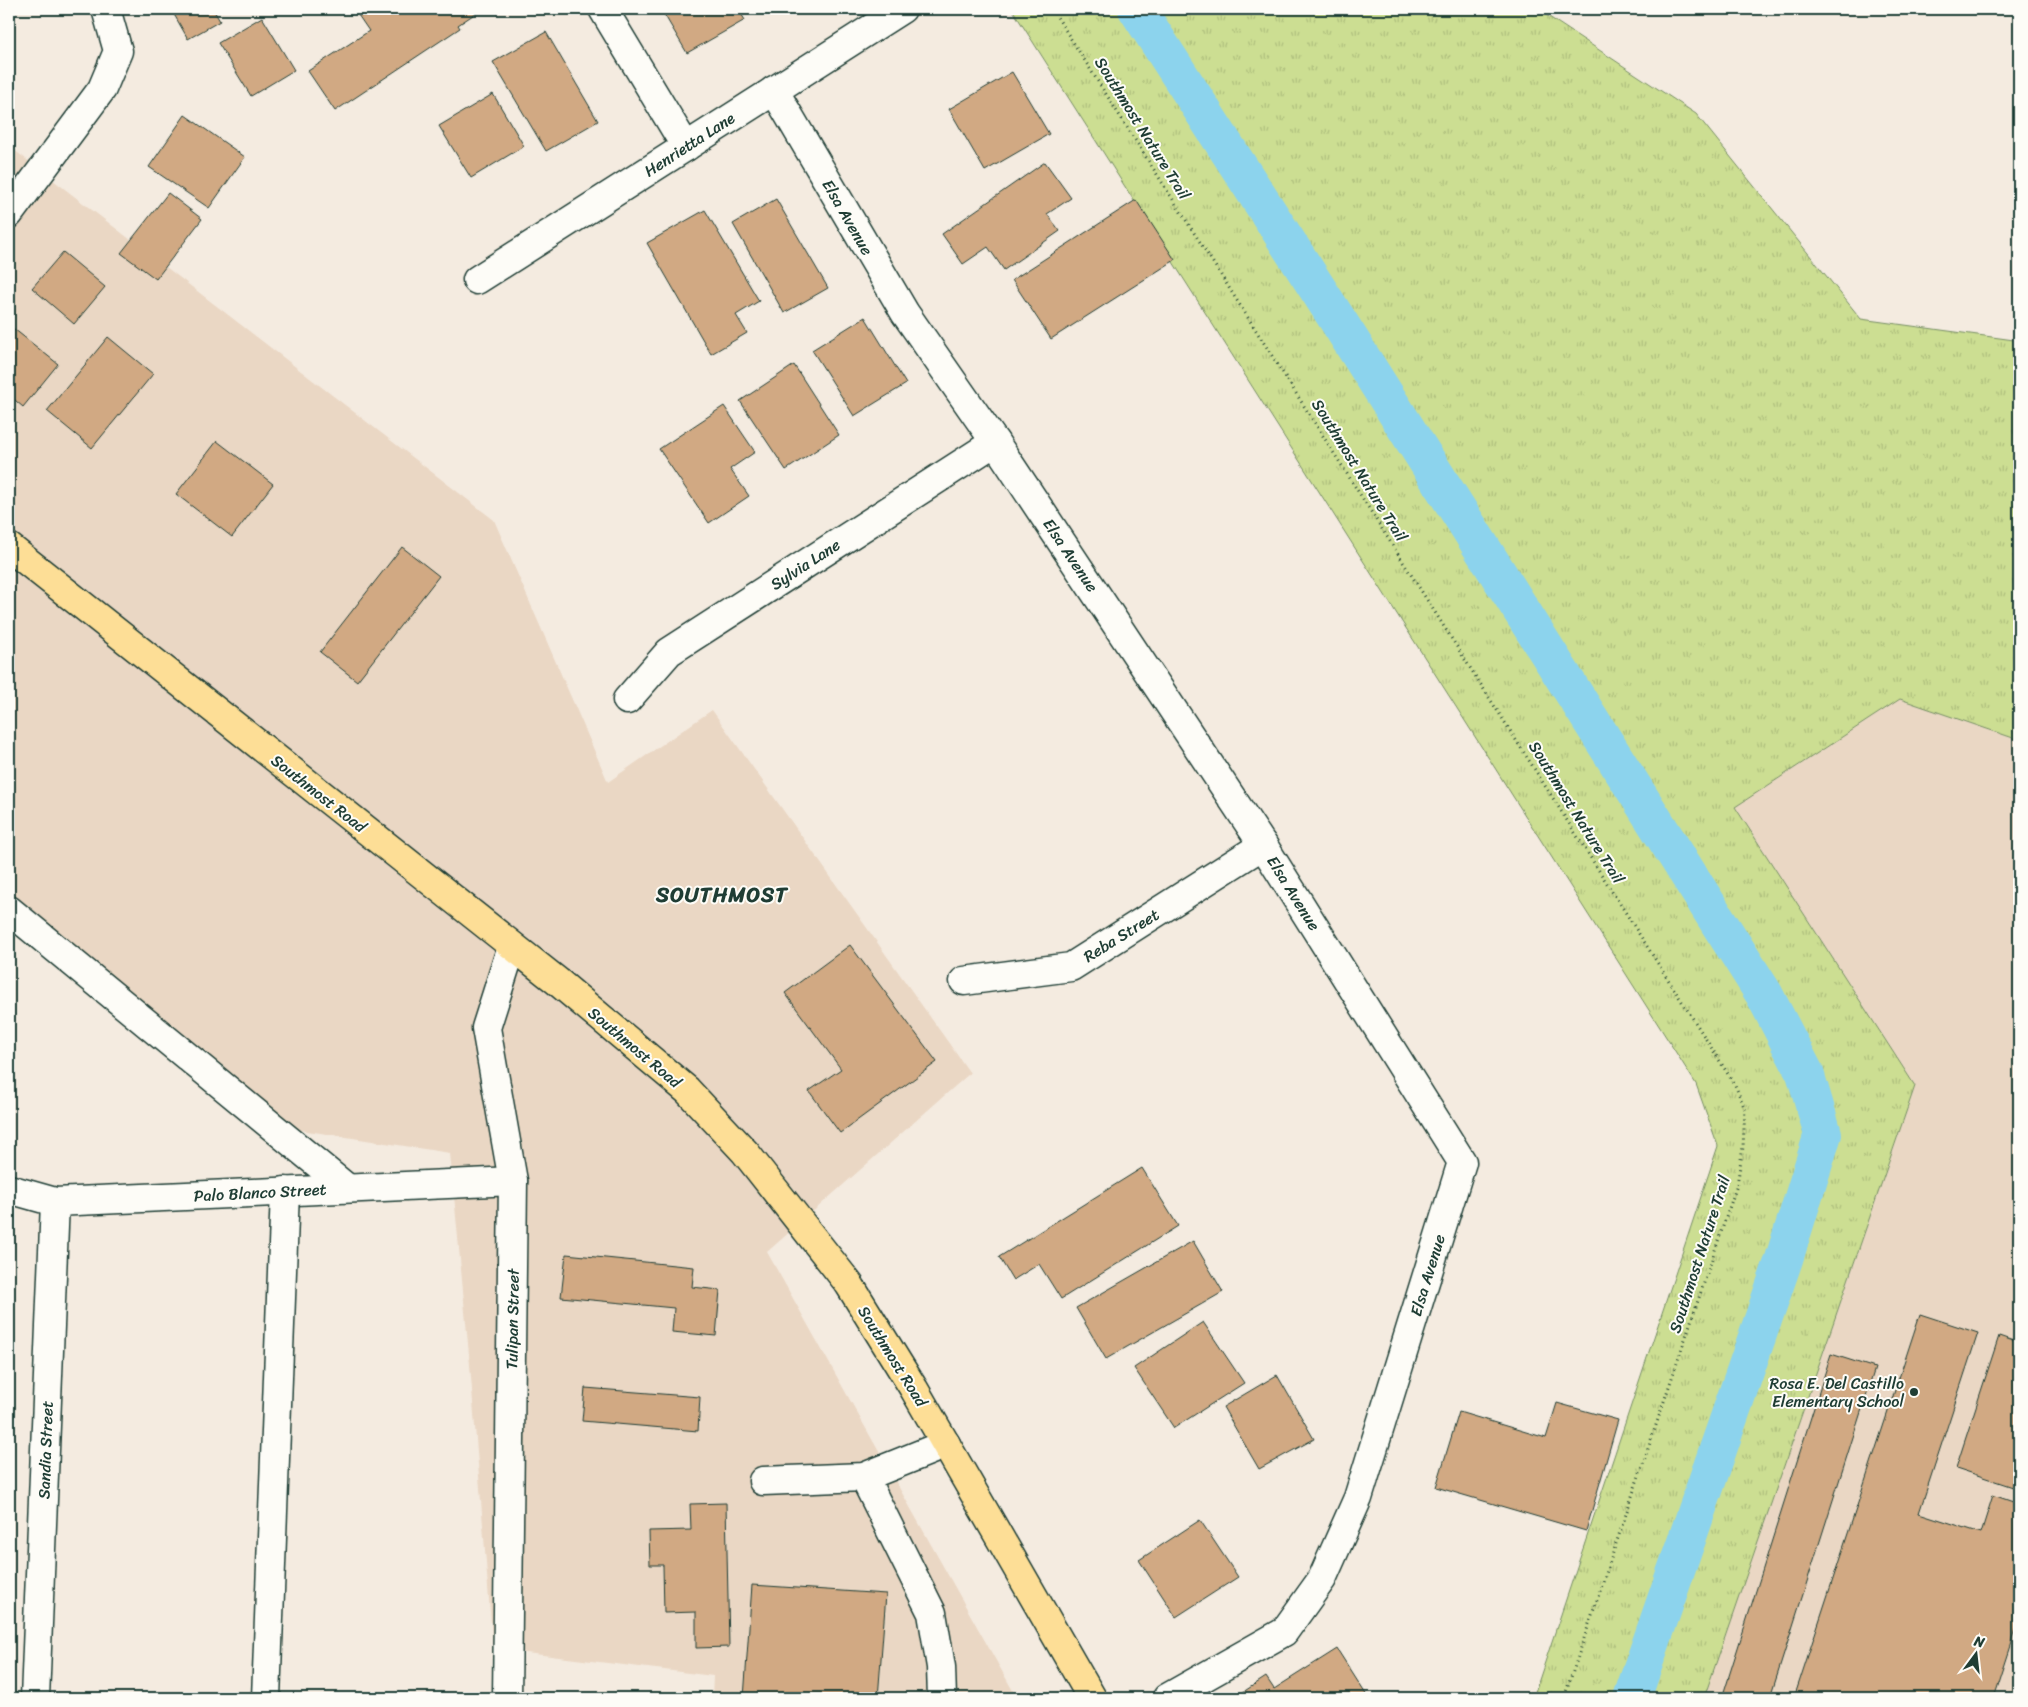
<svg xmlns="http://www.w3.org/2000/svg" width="2028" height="1707" viewBox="0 0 2028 1707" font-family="Sriracha,sans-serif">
<defs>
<pattern id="grass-tufts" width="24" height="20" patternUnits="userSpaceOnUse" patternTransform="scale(1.25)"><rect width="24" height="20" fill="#ccde92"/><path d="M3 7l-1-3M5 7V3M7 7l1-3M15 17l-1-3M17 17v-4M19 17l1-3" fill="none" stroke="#afbf7e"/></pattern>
</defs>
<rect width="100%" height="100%" fill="#f4ebe0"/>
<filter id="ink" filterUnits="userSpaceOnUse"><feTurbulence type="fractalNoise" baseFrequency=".02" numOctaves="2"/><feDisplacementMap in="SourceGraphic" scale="10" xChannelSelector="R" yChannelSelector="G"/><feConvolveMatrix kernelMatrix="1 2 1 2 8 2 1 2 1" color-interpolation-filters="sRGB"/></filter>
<g filter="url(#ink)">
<g fill="#ead7c4">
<path d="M9,146L494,520L608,782L712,710L970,1073L767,1252L1017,1698H712L713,1676L493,1649L470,1365L450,1153L249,1122L9,918Z"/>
<path d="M1900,699L2019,740V1698H1704L1915,1086L1735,807Z"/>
</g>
<path fill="url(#grass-tufts)" stroke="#768e63" d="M1012,9H1537L1696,114L1861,319L2014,340L2019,334V740L1900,699L1735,807L1915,1086L1704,1698H1533L1718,1146L1696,1084Z"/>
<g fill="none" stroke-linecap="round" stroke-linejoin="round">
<path stroke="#8cd3ed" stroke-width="38" d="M1137,9L1337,319L1764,994L1805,1073L1823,1134L1784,1259L1632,1698"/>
</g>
<g fill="#d1a983" stroke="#1f3d34">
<path d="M171,9H213L220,21L188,39Z"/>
<path d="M346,9H482L458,25L460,28L335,111L308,71L369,31L356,12L350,15Z"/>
<path d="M661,9H738L745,20L687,53Z"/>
<path d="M262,17L294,70L251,96L218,43Z"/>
<path d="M546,32L598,121L546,151L493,62Z"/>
<path d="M1012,72L1049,134L985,171L949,109Z"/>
<path d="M493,94L524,146L471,178L439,126Z"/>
<path d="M185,115L245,157L209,208L149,167Z"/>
<path d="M1045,162L1071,198L1047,214L1060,231L1004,270L988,247L963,264L942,234Z"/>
<path d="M168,193L202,219L156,279L121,253Z"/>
<path d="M776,199L828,288L784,313L733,224Z"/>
<path d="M1136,200L1175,260L1051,339L1012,280Z"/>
<path d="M705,210L759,301L736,315L747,333L711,354L647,243Z"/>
<path d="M63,252L105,287L74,324L32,288Z"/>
<path d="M865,317L906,384L854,416L812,350Z"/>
<path d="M9,325L58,364L23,407L9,395Z"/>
<path d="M108,337L153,374L92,448L47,411Z"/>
<path d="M794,365L839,435L786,470L740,401Z"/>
<path d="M724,406L755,452L730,469L749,496L709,523L659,449Z"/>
<path d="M217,441L273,484L232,537L176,494Z"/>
<path d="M402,547L439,576L357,681L320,652Z"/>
<path d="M850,945L937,1062L840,1133L809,1091L841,1069L785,993Z"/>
<path d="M1142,1168L1178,1226L1061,1299L1039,1264L1013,1280L999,1257Z"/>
<path d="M1193,1241L1223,1292L1106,1359L1076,1308Z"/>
<path d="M566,1254L694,1267L692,1287L720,1290L716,1336L672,1332L674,1308L561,1297Z"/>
<path d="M1920,1314L1978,1333L1919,1513L1981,1533L1993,1495L2019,1504V1621L1994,1698H1794Z"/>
<path d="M1203,1322L1244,1383L1174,1428L1134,1368Z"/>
<path d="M1999,1336L2019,1343V1489L1956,1468Z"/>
<path d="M1831,1354L1875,1368L1770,1698H1722Z"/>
<path d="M1277,1375L1314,1439L1259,1469L1223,1407Z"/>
<path d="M585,1388L700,1397L698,1431L582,1421Z"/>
<path d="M1557,1403L1618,1420L1586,1531L1436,1487L1459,1412L1546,1438Z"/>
<path d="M726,1503L729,1647L696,1648V1612L664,1613L663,1565H650L649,1531L691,1530L690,1504Z"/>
<path d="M1200,1520L1238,1577L1176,1617L1139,1560Z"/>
<path d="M752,1585L886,1594L878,1698H744Z"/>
<path d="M1337,1649L1367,1696L1364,1698H1238L1237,1696L1266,1677L1274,1689Z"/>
</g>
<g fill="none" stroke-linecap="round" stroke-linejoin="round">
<defs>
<g id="minor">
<path d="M603,9L686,147"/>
<path d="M774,90L905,313L995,442L1263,845L1462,1162L1358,1498L1322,1579L1284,1632L1167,1698"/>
<path d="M9,214L102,89L118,51L106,9"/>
<path d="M477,280L902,9"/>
<path d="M627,700L669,652L995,442"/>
<path d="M9,910L347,1188"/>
<path d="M964,981L1071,967L1263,845"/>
<path d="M9,1189L55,1202L513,1181"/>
<path d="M864,1477L932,1613L941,1667L942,1698"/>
<path d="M763,1481L864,1477L946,1444"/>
<path d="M35,1698L55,1202"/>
<path d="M266,1698L285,1191"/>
<path d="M507,1698L513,1181L486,1028L512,946"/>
</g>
<path id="major" d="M9,547L557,981L687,1090L745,1152L849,1284L914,1389L1092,1698"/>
</defs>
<use href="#minor" stroke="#1f3d34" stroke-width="31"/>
<use href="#major" stroke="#1f3d34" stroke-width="31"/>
<path stroke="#1f3d34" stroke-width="3" stroke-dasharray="1 4" stroke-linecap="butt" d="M1052,9L1735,1085L1745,1109L1743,1147L1737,1185L1564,1698"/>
<use href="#minor" stroke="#fdfcf7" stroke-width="28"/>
<use href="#major" stroke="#fdde96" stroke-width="28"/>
</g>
</g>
<circle fill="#1f3d34" stroke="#fdfcf7" stroke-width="2" cx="1914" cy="1392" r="5"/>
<g text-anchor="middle" stroke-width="4" stroke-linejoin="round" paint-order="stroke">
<g font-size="16" fill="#1f3d34" stroke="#fdfcf7">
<text transform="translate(1143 128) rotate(58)" y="6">Southmost Nature Trail</text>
<text transform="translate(689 144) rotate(-33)" y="6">Henrietta Lane</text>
<text transform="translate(848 217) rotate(60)" y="6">Elsa Avenue</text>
<text transform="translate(1360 470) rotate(58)" y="6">Southmost Nature Trail</text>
<text transform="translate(1071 555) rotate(56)" y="6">Elsa Avenue</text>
<text transform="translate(805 564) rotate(-33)" y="6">Sylvia Lane</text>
<text transform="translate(319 793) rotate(38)" y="6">Southmost Road</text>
<text transform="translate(1577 812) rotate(58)" y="6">Southmost Nature Trail</text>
<text transform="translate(1294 893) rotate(58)" y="6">Elsa Avenue</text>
<text transform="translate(1121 935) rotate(-32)" y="6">Reba Street</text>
<text transform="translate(635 1047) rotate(40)" y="6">Southmost Road</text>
<text transform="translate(260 1192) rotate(-3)" y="6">Palo Blanco Street</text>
<text transform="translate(1699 1254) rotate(-72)" y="6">Southmost Nature Trail</text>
<text transform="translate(1427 1275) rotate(-73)" y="6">Elsa Avenue</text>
<text transform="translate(512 1319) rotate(-89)" y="6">Tulipan Street</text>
<text transform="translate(893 1356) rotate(58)" y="6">Southmost Road</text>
<text transform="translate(45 1450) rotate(-88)" y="6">Sandia Street</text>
</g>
<g font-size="16" fill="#1f3d34" stroke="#fdfcf7" text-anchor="end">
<text x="1904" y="1389">Rosa E. Del Castillo<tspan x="1904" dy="18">Elementary School</tspan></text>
</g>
<g font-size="21" font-weight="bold" letter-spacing="1" fill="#1f3d34" stroke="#fdfcf7">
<text x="722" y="902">SOUTHMOST</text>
</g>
</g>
<rect width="2028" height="1707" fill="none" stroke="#fdfcf7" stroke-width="30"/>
<rect x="15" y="15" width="1998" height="1677" fill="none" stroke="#1f3d34" stroke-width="2" filter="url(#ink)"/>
<g transform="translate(1976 1654) rotate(15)" stroke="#fdfcf7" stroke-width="4" paint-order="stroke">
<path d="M0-4L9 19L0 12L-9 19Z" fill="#1f3d34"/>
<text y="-8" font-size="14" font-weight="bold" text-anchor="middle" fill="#1f3d34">N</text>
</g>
</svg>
